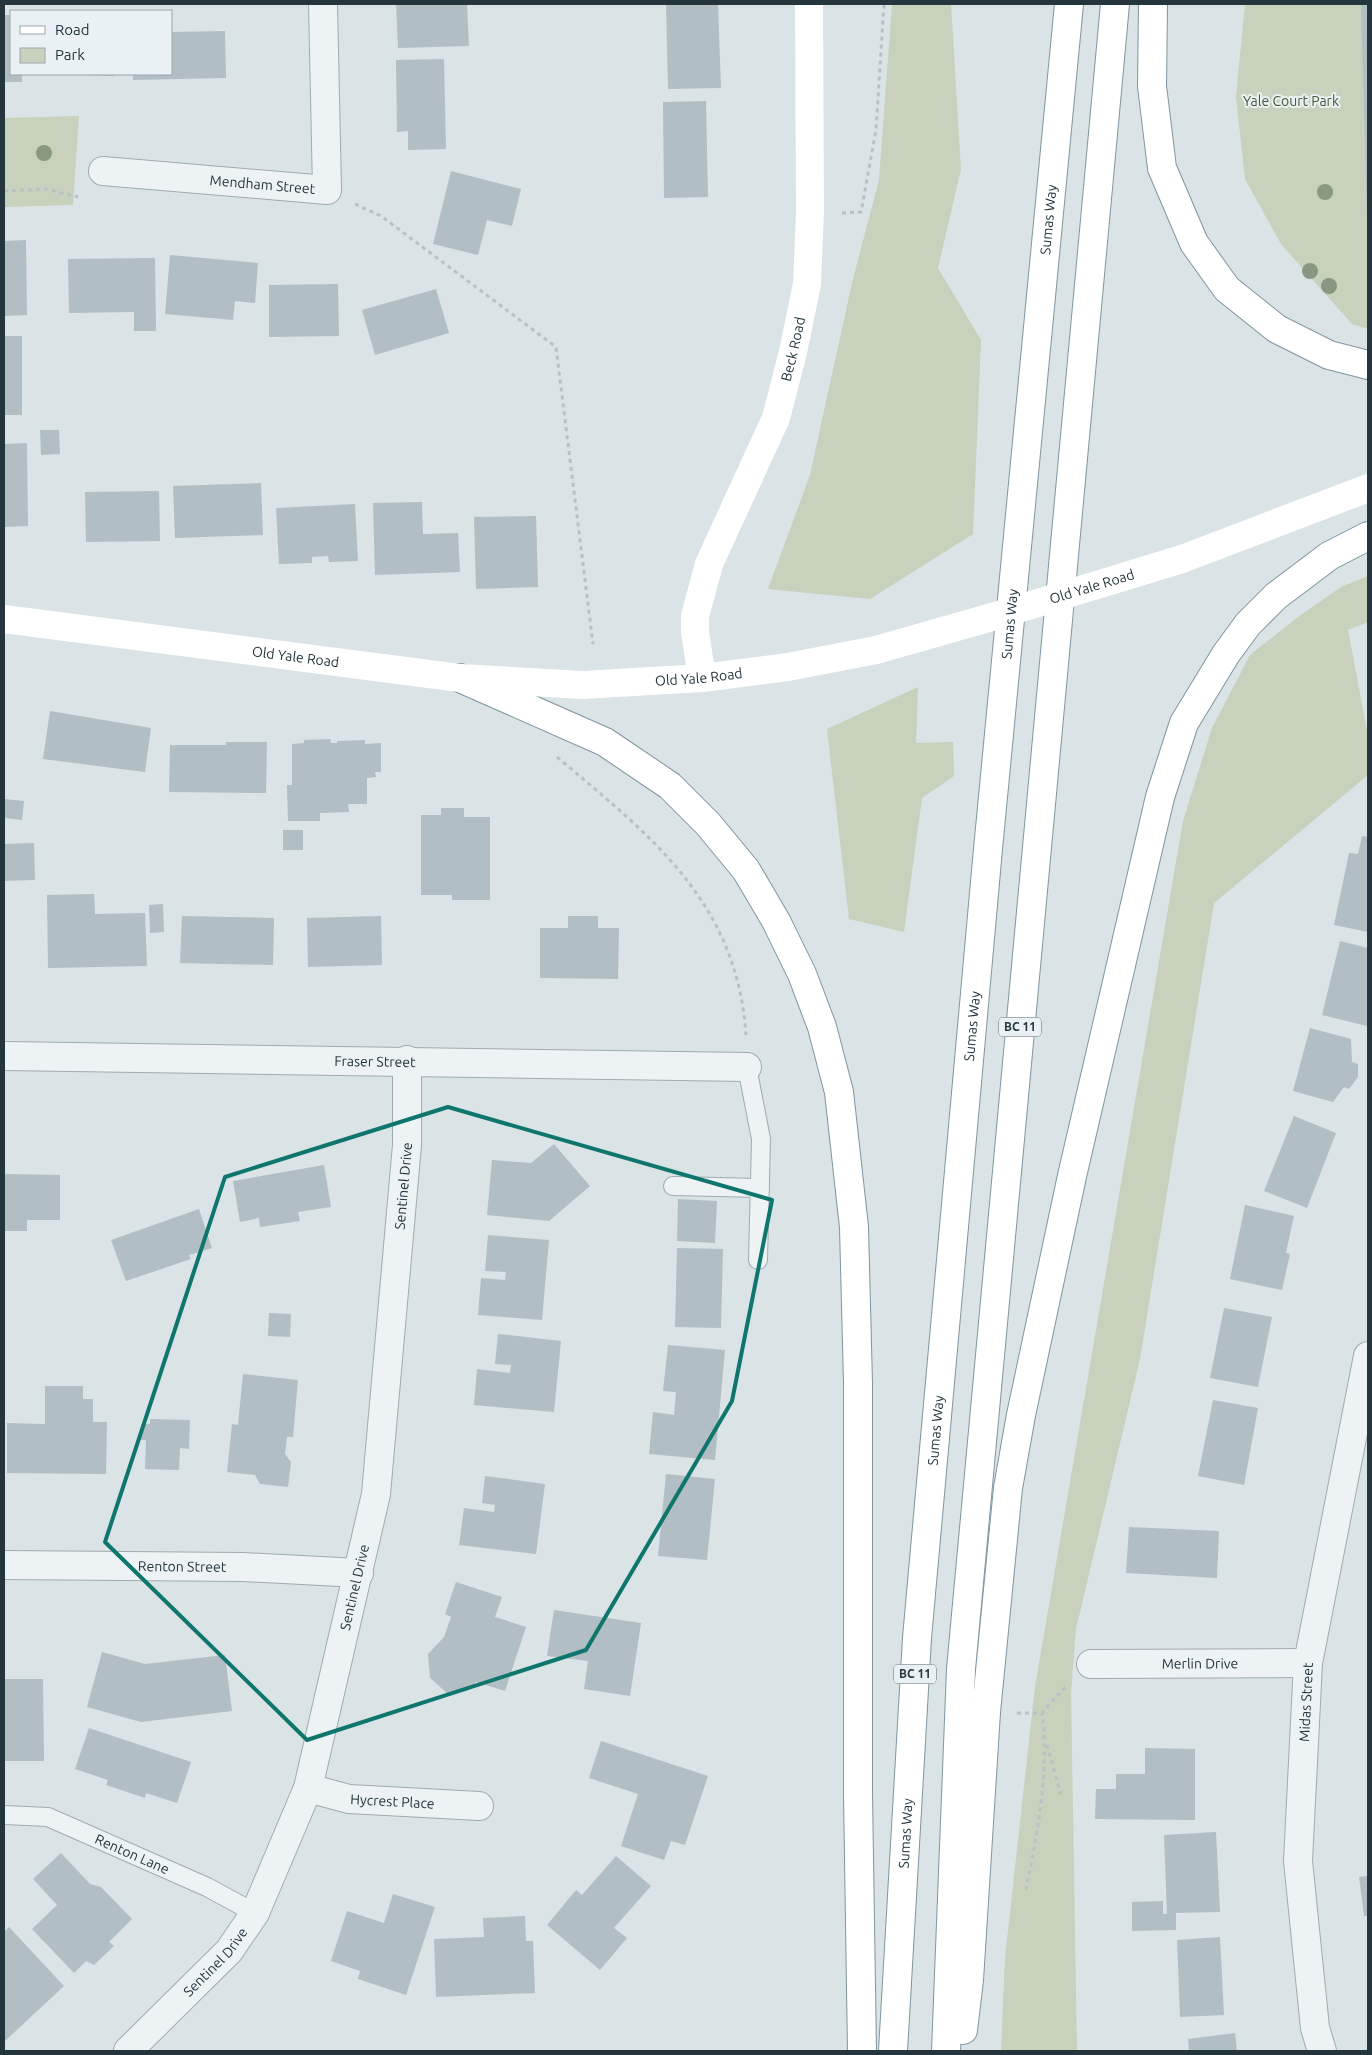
<svg xmlns="http://www.w3.org/2000/svg" width="1372" height="2055" viewBox="0 0 1372 2055" font-family="Ubuntu,sans-serif">
<rect width="100%" height="100%" fill="#dae3e6"/>
<g fill="#c7d1bb">
<path d="M892,4H951L961,169L938,268L981,340L973,534L870,599L768,589L810,475L852,283L879,180Z"/>
<path d="M1245,4H1368V329L1352,324L1281,244L1245,179L1236,97Z"/>
<path d="M79,116L73,205L4,207V118Z"/>
<path d="M1368,576V622L1348,630L1368,736V775L1214,903L1140,1359L1076,1629L1071,1693L1077,2051H1001L1005,1958L1035,1687L1183,821L1212,728L1250,655L1298,617L1341,587Z"/>
<path d="M918,687L916,743L953,742L954,776L922,798L904,932L849,919L827,729Z"/>
</g>
<g fill="#b1bec3">
<path d="M396,4H467L469,46L398,48Z"/>
<path d="M666,4H718L721,88L668,89Z"/>
<path d="M1361,4H1368V218H1367Z"/>
<path d="M4,15H11V74H22V82H4Z"/>
<path d="M225,31L226,78L133,80V74H171V32Z"/>
<path d="M444,59L446,149L408,150V131L397,132L396,60Z"/>
<path d="M81,74H115L114,76L81,75Z"/>
<path d="M706,101L708,197L664,198L663,102Z"/>
<path d="M451,171L521,189L512,226L487,220L478,255L433,244Z"/>
<path d="M26,240L27,315L4,316V241Z"/>
<path d="M170,255L258,263L255,303L235,301L233,320L165,314Z"/>
<path d="M155,258L156,331H134V312L69,313L68,259Z"/>
<path d="M338,284L339,336L269,337V285Z"/>
<path d="M436,289L449,333L375,355L362,310Z"/>
<rect x="4" y="336" width="18" height="79"/>
<path d="M40,430H59L60,454L41,455Z"/>
<path d="M27,443L28,526L4,527V444Z"/>
<path d="M261,483L263,535L175,538L173,486Z"/>
<path d="M159,491L160,541L86,542L85,492Z"/>
<path d="M422,502L423,534L458,533L460,572L375,575L373,503Z"/>
<path d="M355,504L358,561L329,562L328,556L312,557V563L279,564L276,508Z"/>
<path d="M536,516L538,587L476,589L474,517Z"/>
<path d="M50,711L151,728L145,772L43,759Z"/>
<path d="M330,739L331,743H337V741L365,740V744L381,743V772H375L376,777L367,778V804H348L349,812L320,813V821H288L287,785H292V744L304,743V740Z"/>
<path d="M226,742H267L266,793L169,792L170,745H226Z"/>
<path d="M4,799L24,801L22,820L4,818Z"/>
<path d="M441,808H464V817H490V900H452V895H421V815H441Z"/>
<rect x="283" y="830" width="20" height="20"/>
<path d="M1362,836L1368,837V932L1334,925L1349,853L1358,854Z"/>
<path d="M34,843L35,880L4,881V844Z"/>
<path d="M94,894L95,914L145,913L147,966L48,968L47,895Z"/>
<path d="M163,904L164,932L150,933L149,905Z"/>
<path d="M182,916L274,918L273,965L180,963Z"/>
<path d="M381,916L382,965L308,967L307,918Z"/>
<path d="M568,916H598V928H619L618,979L540,978V928H568Z"/>
<path d="M1340,941L1368,948L1367,1026L1322,1015Z"/>
<path d="M1310,1028L1351,1039L1352,1062L1358,1064V1077L1349,1089L1344,1087L1333,1102L1293,1091Z"/>
<path d="M1294,1116L1336,1133L1307,1208L1264,1191Z"/>
<path d="M554,1144L590,1186L549,1221L487,1215L492,1160L531,1163Z"/>
<path d="M324,1165L331,1207L298,1212L300,1221L260,1227L259,1218L240,1222L233,1181Z"/>
<path d="M4,1174L60,1175V1220H27V1231H4Z"/>
<path d="M678,1199L717,1201L715,1243L677,1241Z"/>
<path d="M1245,1205L1294,1216L1286,1253L1290,1254L1282,1290L1230,1279Z"/>
<path d="M199,1209L212,1248L189,1255L191,1259L126,1281L111,1240Z"/>
<path d="M488,1235L549,1240L542,1320L478,1315L481,1278L505,1280L506,1272L485,1271Z"/>
<path d="M677,1248L723,1249L721,1328L675,1327Z"/>
<path d="M1224,1308L1272,1317L1258,1387L1210,1378Z"/>
<path d="M269,1313L291,1314L290,1337L268,1336Z"/>
<path d="M498,1334L561,1341L554,1412L474,1405L477,1369L510,1373L511,1365L495,1364Z"/>
<path d="M668,1345L725,1350L715,1460L649,1454L653,1412L674,1415L676,1392L663,1391Z"/>
<path d="M243,1374L298,1380L293,1437H287L285,1454L291,1462L288,1487L260,1484L255,1475L227,1472L232,1424L238,1425Z"/>
<path d="M45,1386H83V1399H93V1422H107L106,1474L7,1473V1423L45,1424Z"/>
<path d="M1213,1400L1258,1408L1244,1485L1198,1476Z"/>
<path d="M150,1419L190,1420L189,1449L180,1448L179,1470L145,1469L146,1440H141V1424H150Z"/>
<path d="M666,1474L715,1479L707,1560L658,1556Z"/>
<path d="M485,1476L545,1484L536,1554L459,1545L464,1508L494,1512L495,1505L482,1503Z"/>
<path d="M1129,1527L1219,1531L1217,1578L1126,1573Z"/>
<path d="M456,1582L502,1597L495,1617L526,1627L505,1691L476,1682L467,1691L447,1693L430,1678L428,1654L444,1637L451,1617L445,1614Z"/>
<path d="M554,1610L641,1623L630,1696L584,1689L588,1661L547,1656Z"/>
<path d="M102,1652L145,1664L225,1655L232,1711L141,1722L87,1707Z"/>
<path d="M4,1679H43L44,1761H4Z"/>
<path d="M89,1728L191,1762L177,1803L146,1793L145,1798L106,1785L108,1780L75,1769Z"/>
<path d="M601,1741L708,1776L685,1845L671,1841L664,1860L621,1846L638,1794L589,1778Z"/>
<path d="M1145,1748L1195,1749V1820L1095,1819L1096,1789H1116V1774H1145Z"/>
<path d="M1216,1832L1220,1912L1176,1913V1930L1132,1931V1902L1163,1901V1914H1167L1164,1835Z"/>
<path d="M61,1853L90,1884L101,1887L132,1919L109,1942L114,1946L94,1965L86,1961L74,1973L32,1929L57,1905L33,1879Z"/>
<path d="M616,1856L651,1886L614,1928L627,1938L600,1970L547,1925L576,1890L582,1895Z"/>
<path d="M1368,1876V1916H1364L1359,1877Z"/>
<path d="M393,1894L435,1907L406,1995L358,1979L360,1971L331,1961L347,1911L384,1923Z"/>
<path d="M525,1916L526,1941H533L535,1993L436,1997L434,1939L484,1937L483,1918Z"/>
<path d="M9,1927L64,1986L5,2041L4,1932Z"/>
<path d="M1220,1937L1224,2015L1180,2017L1177,1940Z"/>
<path d="M1235,2033L1237,2051H1189L1188,2039Z"/>
</g>
<g fill="none" stroke-linecap="round" stroke-linejoin="round">
<defs>
<g id="lane">
<path d="M747,1067L761,1139L758,1260"/>
<path d="M673,1186L760,1188"/>
<path id="s1" d="M4,1815L48,1817L207,1887L255,1913"/>
</g>
<g id="street">
<path id="s2" d="M103,171L327,190L323,4"/>
<path id="s3" d="M4,1056L747,1067"/>
<path id="s4" d="M4,1565L243,1567L359,1573"/>
<path id="s5" d="M1091,1664L1308,1663"/>
<path id="s6" d="M308,1788L349,1799L479,1806"/>
<path id="s7" d="M128,2051L229,1951L255,1913L308,1788L376,1494L407,1145V1060"/>
<path id="s8" d="M1322,2051L1315,2028L1298,1861L1308,1663L1368,1356"/>
</g>
<g id="highway">
<path d="M1153,4L1152,86L1162,168L1194,243L1227,289L1277,329L1329,355L1368,365"/>
<path d="M460,678L605,742L670,786L708,824L746,870L776,921L802,974L822,1027L839,1092L854,1227L858,1383V1794L862,2051"/>
<path d="M963,2030L969,1980L986,1712L1008,1488L1021,1415L1072,1176L1160,797L1184,723L1226,654L1248,624L1276,596L1329,556L1368,536"/>
<path id="s11" d="M893,2051L917,1638L988,849L1069,4"/>
<path d="M946,2051L961,1669L1115,4"/>
</g>
</defs>
<use href="#lane" stroke="#a0abb0" stroke-width="20"/>
<use href="#street" stroke="#a0abb0" stroke-width="30"/>
<use href="#highway" stroke="#81959e" stroke-width="30"/>
<g stroke="#b9c1c5" stroke-width="3" stroke-dasharray="4 4" stroke-linecap="butt">
<path d="M4,191L46,189L78,197"/>
<path d="M355,204L381,216L556,347L593,644"/>
<path d="M842,213L861,212L876,130L884,4"/>
<path d="M557,757C651,836 737,902 746,1035"/>
<path d="M1017,1713H1042L1068,1684"/>
<path d="M1047,1745L1062,1799"/>
<path d="M1026,1890C1037,1833 1050,1771 1042,1713"/>
</g>
<use href="#lane" stroke="#edf2f5" stroke-width="18"/>
<use href="#street" stroke="#edf2f5" stroke-width="28"/>
<g stroke="#fff" stroke-width="28">
<path d="M1182,559L1368,488"/>
<path id="s9" d="M4,619L460,678L583,685L702,678L788,667L876,650"/>
<path id="s10" d="M702,678L695,632V616L709,564L776,418L793,352L807,284L810,212L809,4"/>
</g>
<use href="#highway" stroke="#fff" stroke-width="28"/>
<path stroke="#fff" stroke-width="28" id="s12" d="M876,650L992,617L1182,559"/>
</g>
<g fill="#889882">
<circle cx="44" cy="153" r="8"/>
<circle cx="1325" cy="192" r="8"/>
<circle cx="1310" cy="271" r="8"/>
<circle cx="1329" cy="286" r="8"/>
</g>
<path fill="none" stroke="#0f766e" stroke-width="4" stroke-linejoin="round" d="M448,1107L772,1200L732,1401L586,1650L307,1740L105,1542L225,1177Z"/>
<g text-anchor="middle" stroke-width="4" stroke-linejoin="round" paint-order="stroke">
<g fill="#eaf1f4" stroke="#5f6d74" stroke-width="1">
<rect x="999" y="1017.5" width="42" height="19" rx="4"/>
<rect x="894" y="1664.5" width="42" height="19" rx="4"/>
</g>
<g font-size="12" font-weight="bold" fill="#24353d">
<text x="1020" y="1031">BC 11</text>
<text x="915" y="1678">BC 11</text>
</g>
<g font-size="14" fill="#455a30" stroke="#eaf1f4">
<text x="1291" y="106">Yale Court Park</text>
</g>
<g font-size="14" fill="#24353d" stroke="#eaf1f4">
<text dy="5" stroke="none"><textPath href="#s2" startOffset="160">Mendham Street</textPath></text>
<text dy="5" stroke="none"><textPath href="#s11" startOffset="1838">Sumas Way</textPath></text>
<text dy="5" stroke="none"><textPath href="#s10" startOffset="348">Beck Road</textPath></text>
<text dy="5" stroke="none"><textPath href="#s12" startOffset="225">Old Yale Road</textPath></text>
<text dy="5" stroke="none"><textPath href="#s11" startOffset="1432">Sumas Way</textPath></text>
<text dy="5" stroke="none"><textPath href="#s9" startOffset="294">Old Yale Road</textPath></text>
<text dy="5" stroke="none"><textPath href="#s9" startOffset="699">Old Yale Road</textPath></text>
<text dy="5" stroke="none"><textPath href="#s11" startOffset="1028">Sumas Way</textPath></text>
<text dy="5" stroke="none"><textPath href="#s3" startOffset="371">Fraser Street</textPath></text>
<text dy="5" stroke="none"><textPath href="#s7" startOffset="935">Sentinel Drive</textPath></text>
<text dy="5" stroke="none"><textPath href="#s11" startOffset="622">Sumas Way</textPath></text>
<text dy="5" stroke="none"><textPath href="#s4" startOffset="178">Renton Street</textPath></text>
<text dy="5" stroke="none"><textPath href="#s7" startOffset="530">Sentinel Drive</textPath></text>
<text dy="5" stroke="none"><textPath href="#s5" startOffset="109">Merlin Drive</textPath></text>
<text dy="5" stroke="none"><textPath href="#s8" startOffset="351">Midas Street</textPath></text>
<text dy="5" stroke="none"><textPath href="#s6" startOffset="86">Hycrest Place</textPath></text>
<text dy="5" stroke="none"><textPath href="#s11" startOffset="218">Sumas Way</textPath></text>
<text dy="5" stroke="none"><textPath href="#s1" startOffset="136">Renton Lane</textPath></text>
<text dy="5" stroke="none"><textPath href="#s7" startOffset="125">Sentinel Drive</textPath></text>
</g>
</g>
<rect width="1372" height="2055" fill="none" stroke="#24353d" stroke-width="10"/>
<rect x="10" y="10" width="162" height="65" fill="#eaf1f4" stroke="#9ba6ab"/>
<rect x="20" y="26" width="25" height="8" fill="#ffffff" stroke="#9ba6ab"/>
<text x="55" y="35" font-size="15" fill="#24353d">Road</text>
<rect x="20" y="48" width="25" height="15" fill="#c7d1bb" stroke="#9ba6ab"/>
<text x="55" y="60" font-size="15" fill="#24353d">Park</text>
</svg>
